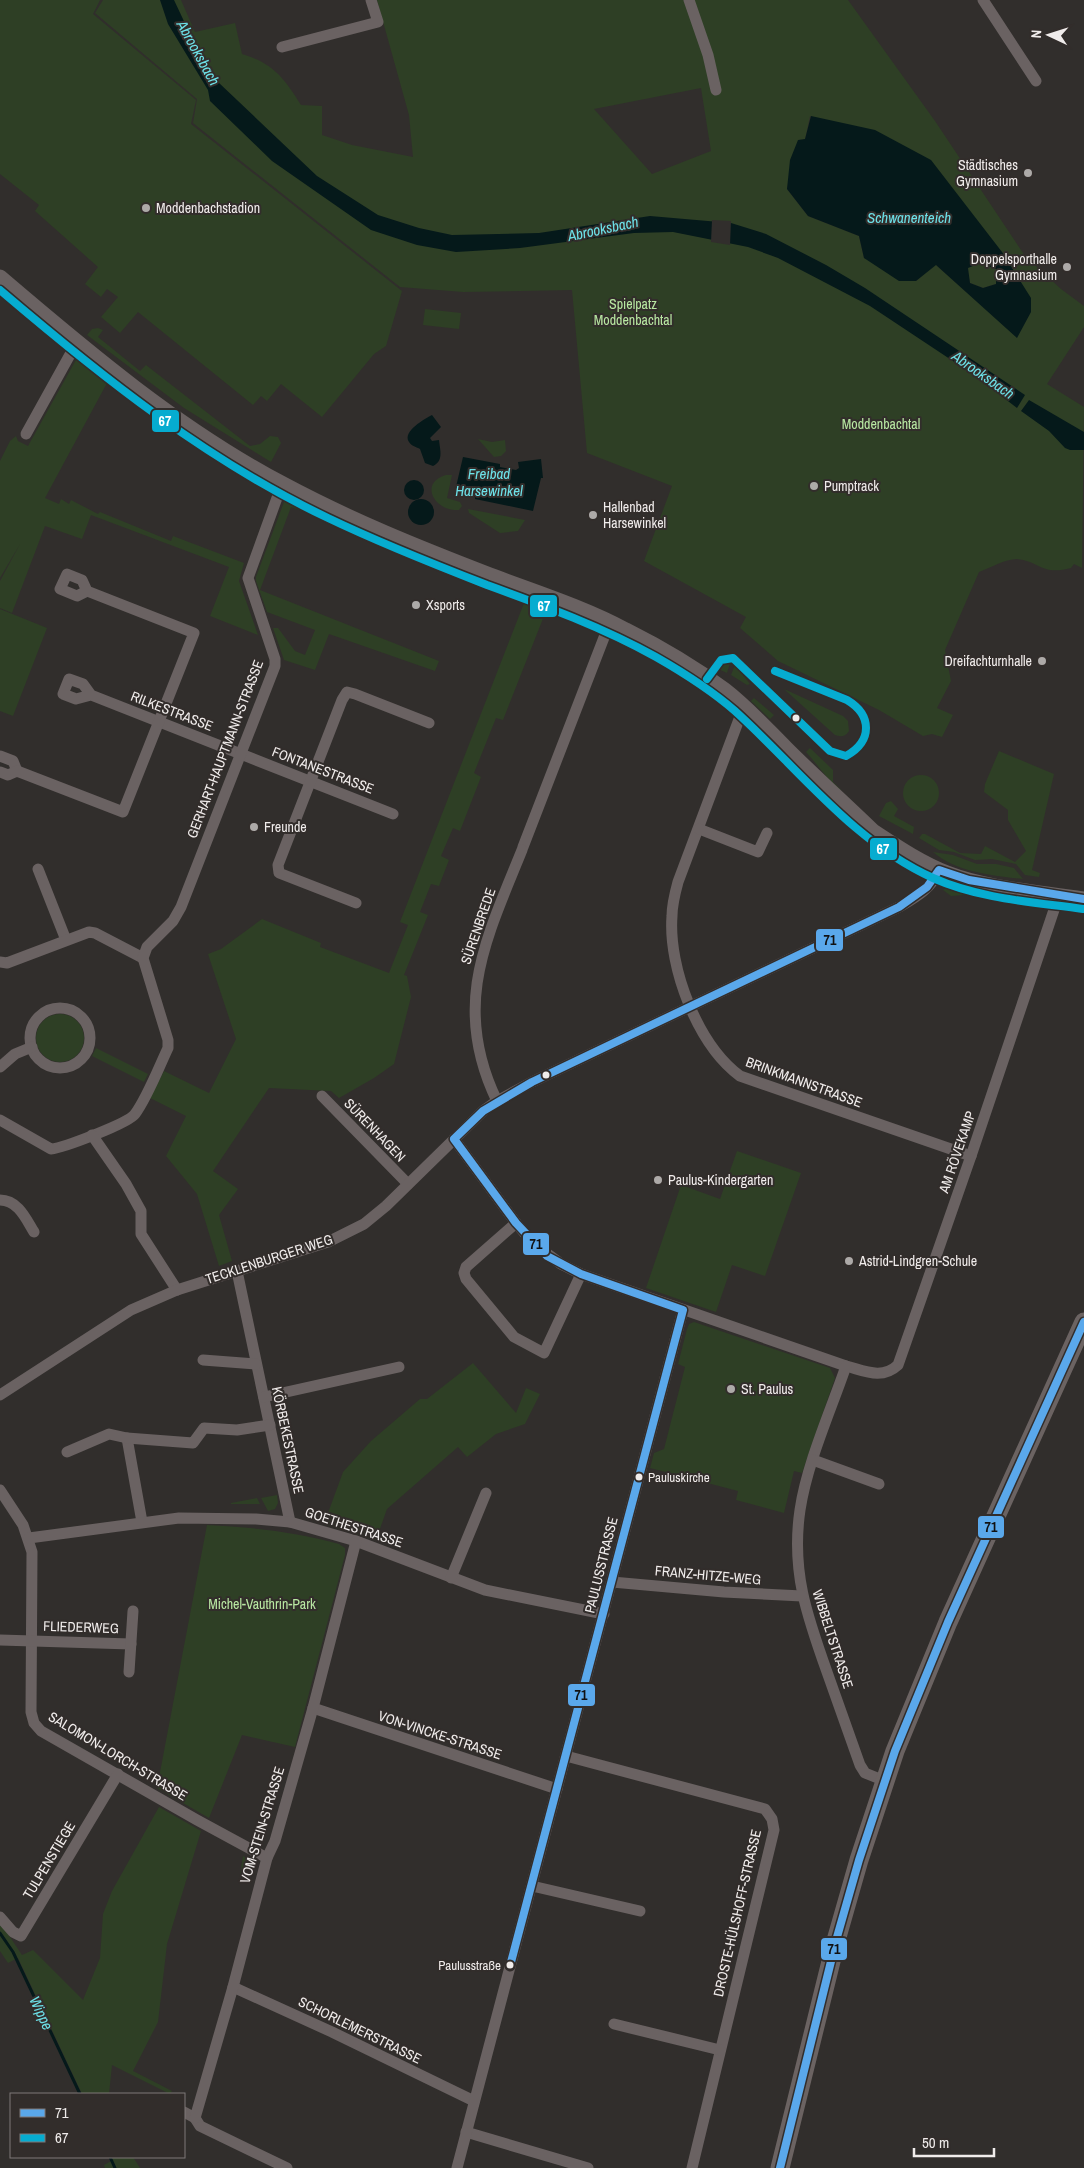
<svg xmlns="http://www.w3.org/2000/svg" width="1084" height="2168" viewBox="0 0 1084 2168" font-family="'Archivo Narrow',sans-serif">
<rect width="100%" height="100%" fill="#312e2c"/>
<g fill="#2e3f25" fill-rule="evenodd">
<path d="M0,0H100L93,14L196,100L191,124L402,291L386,346L374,354L322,417L281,384L267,401L261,396L253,405L138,312L120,333L101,317L118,297L107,289L101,297L85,284L98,267L35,211L39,205L0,174Z"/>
<path d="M103,0H181L195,32L235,23L242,54C274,64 284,78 301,105L322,106V135L352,145L413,157L409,115L377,0H848L935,121L1025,256L1061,289L1084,306V327L1047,384L1084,407L1082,568L1074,564L1071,568C1042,576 1039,561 1017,559C1005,559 990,568 979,572L945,650L951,681L937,708L953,715L942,737L932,734L923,736L879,710L778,661L740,628L746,617L644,561L672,486L587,453L572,290L463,292L400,287L193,123L197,99L95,13ZM701,88L711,151L652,174L594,109ZM810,116L1002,252L1017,337L935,264L916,281L864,258L859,236L808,216L787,189L798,141L805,140Z"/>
<path d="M980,262L996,269V284L983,288L970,283L967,268Z"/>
<path d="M425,309L461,313L459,329L423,325Z"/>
<path d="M98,328L103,330L98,337L140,371L146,365L250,446L260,444L270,436L278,437L281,443L271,462L184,408L87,335L92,329Z"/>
<path d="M77,358L107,383L45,498L59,504L61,499L69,504L71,500L98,514L100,512L171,541L173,536L244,563L239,581L258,635L210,616L229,567L91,515L82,539L45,526L12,613L0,608V581L20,544L0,578V461L10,441L16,436L18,441L28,446Z"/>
<path d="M478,439L492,442L505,440L506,451L501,456L494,457Z"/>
<path d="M446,475H452L447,498L460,502L462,506L459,510C435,512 418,483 446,475Z"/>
<path d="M290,500L348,528L291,507L260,590L439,661L435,671L329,634L315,670L284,660L273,628H278L295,651L305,655L315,630L267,612L256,581V577L284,502Z"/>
<path d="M468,509L525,520L518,531L500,533L469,513Z"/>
<path d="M524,603L546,611L503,720L496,718L474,773L481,777L460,831L453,828L441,856L449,860L439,886L431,884L420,912L428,915L404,975L407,976L411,997L394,1064L374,1078L339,1098L331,1091L269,1088L213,1171L238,1189L219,1215L232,1261L219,1266L197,1194L166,1156L186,1116L150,1098L164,1071L209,1093L236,1039L208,954L221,949L262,919L321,943L320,947L389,973L408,925L400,922Z"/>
<path d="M0,609L47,628L13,716L0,711Z"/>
<path d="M730,654L735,656L731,660L727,673L716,668C718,660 722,657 730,654Z"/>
<path d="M735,665L750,684L747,685L731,675Z"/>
<path d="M784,689L843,716L848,721L849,731C845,737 841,737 835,735Z"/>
<path d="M754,698L774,715L770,719L751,701Z"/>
<path d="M810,748L833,770V782L841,790L840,791C827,779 818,765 806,752Z"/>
<path d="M999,751L1054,774L1032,870L1040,873L1039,877L1025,875L1016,864L992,859L975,860L954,852L939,850L919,838L922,834H925L960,853L981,854L985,846L1015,862L1026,851L1008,820V810L984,792L985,784Z"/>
<circle cx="921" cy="793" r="18"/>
<path d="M891,801L898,809L894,816L914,827L913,834L879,816L886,803Z"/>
<path d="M933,852L953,855L977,864H996L1014,868L1023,879C994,876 956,872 933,852Z"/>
<path d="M950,887L974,890V894L951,896L943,890Z"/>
<circle cx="60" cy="1038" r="24"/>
<path d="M96,1048L148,1074L144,1082L92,1056Z"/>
<path d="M737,1151L801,1173L765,1276L732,1265L716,1312L646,1288L681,1185L720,1199Z"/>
<path d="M694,1322L830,1368L835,1378L802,1473L794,1471L784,1513L736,1500L738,1491L650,1468L654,1453L664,1449L685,1367L678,1364L687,1329L689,1324Z"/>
<path d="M473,1363L516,1413L526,1388L540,1394L525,1424L496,1434L467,1457L458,1447L387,1509L376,1540L324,1524L343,1472L371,1441L420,1399H427Z"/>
<path d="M277,1495L278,1503L275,1509L268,1511L261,1498Z"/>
<path d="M257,1498L260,1504H231V1503Z"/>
<path d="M207,1525C252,1527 296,1532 339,1544L345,1548V1555L295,1747L242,1735L209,1818L157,1788Z"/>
<path d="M159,1807L201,1831L167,1944L158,2022L133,2071L172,2091L170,2094L112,2065L109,2094H82L18,1958L8,1963L0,1951V1922L22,1955L33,1950L83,2000L100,1958L103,1914L112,1891Z"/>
<path d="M243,1856L248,1859L250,1866L240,1875Z"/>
<path d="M111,2157H133L140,2168H105L104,2165L113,2160Z"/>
</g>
<g fill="#05191a" fill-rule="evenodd">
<path d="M160,0H174L198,51L218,82L317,176L378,215L419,228L452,235L539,233L650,216L731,223L766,234L826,265L865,288L1025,395L1017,408L974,375L870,306L778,258L748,247L673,232L634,233L520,248L456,252L417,245L371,230L272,161L210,101L208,90L168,24Z"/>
<path d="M811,116L875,130L931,160L1002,252L1031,298V312L1017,338L936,265L916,281H899L864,258L859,236L808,216L787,189L790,160L798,140L805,139ZM980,263L996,269V284L983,288L970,283L968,268Z"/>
<path d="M1029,400L1084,432V450H1070L1065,448L1049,431L1021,411Z"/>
<path d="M432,415L441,427L430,438L432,441L439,440C440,450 444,461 433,466L425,463L420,449C417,447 411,446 409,442C402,431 425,419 432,415Z"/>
<path d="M463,457L500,464V467L516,470L519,468L518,462L541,459L543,478H541L533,511L475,499V497L455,491Z"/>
<circle cx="414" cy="490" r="10"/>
<circle cx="421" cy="512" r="13"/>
</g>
<path fill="#312e2c" d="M712,220L731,221L730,245L711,242Z"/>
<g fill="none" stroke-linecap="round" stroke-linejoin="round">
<g stroke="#05191a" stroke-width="3">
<path d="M0,1933L13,1952L80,2094"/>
<path d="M110,2157L115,2168"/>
</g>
<g stroke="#6a6262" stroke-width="11">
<path d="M689,0L708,55L716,90"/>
<path d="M983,0L1036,81"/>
<path d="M282,47L378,22L371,0"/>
<path d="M26,434L77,342"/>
<path d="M91,695L83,684L69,679L63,694L76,699L91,695L393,814"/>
<path d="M744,706L678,882C675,893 672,904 672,916C668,968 698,1045 740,1076L971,1156"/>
<path d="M0,756L13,761L17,771"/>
<path d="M0,772L8,775L17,771L123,812L194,633L87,591L77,596L60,589L67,574L82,580L87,591"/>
<path d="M699,829L758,852L767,833"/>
<path d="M523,847L610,622"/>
<path d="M38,869L66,940"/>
<path d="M356,903L279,873L278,865L342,700L347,692L355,694L429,723"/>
<path d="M0,962L7,963L89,932L95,933L143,958"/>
<circle cx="60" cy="1038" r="30"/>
<path d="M0,1067L15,1054L32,1047"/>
<path d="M322,1096L408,1184"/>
<path d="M497,1101C451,1006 486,939 522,850"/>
<path d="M0,1120L51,1149C63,1148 129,1123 135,1114C147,1098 159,1067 168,1048V1040L143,958L147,947L173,921L181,907L275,666V659L248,578L282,484"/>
<path d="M92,1135L126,1184L141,1211V1234L177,1290"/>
<path d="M454,1139L516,1223L534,1244L561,1264L581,1274L846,1366C865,1371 882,1380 898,1365L971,1156L1059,895"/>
<path d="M0,1200C18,1200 26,1219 34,1232"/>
<path d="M516,1223L466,1267L464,1273L466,1279L514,1337L544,1353L581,1274"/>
<path d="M237,1271L290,1522"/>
<path d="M203,1360L256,1364"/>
<path d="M846,1366C831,1410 807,1463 800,1510C791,1571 807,1616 827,1672C838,1703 849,1734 860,1765L865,1773L885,1781"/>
<path d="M0,1395L131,1310L177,1290L328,1242L364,1224L386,1206L483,1111L497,1101L532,1082L899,907C916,897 931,889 939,870"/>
<path d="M264,1397L399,1367"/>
<path d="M127,1438L142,1522"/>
<path d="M67,1452L109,1434L127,1438L193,1443L204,1428L237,1430L270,1425"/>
<path d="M813,1460L879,1484"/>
<path d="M0,1490L23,1525L32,1552L31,1712L34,1723L41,1731L197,1820L267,1858"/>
<path d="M29,1538L179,1518L256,1519L290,1522L356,1541L485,1590L604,1614"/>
<path d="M451,1578L486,1493"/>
<path d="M612,1582L724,1592L802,1596"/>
<path d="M0,1640L131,1644"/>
<path d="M129,1672L133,1611"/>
<path d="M313,1708L557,1789"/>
<path d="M566,1756L765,1809L772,1819L774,1830L692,2168"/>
<path d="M532,1886L640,1911"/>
<path d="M0,1917L13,1932L21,1936L118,1774"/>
<path d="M233,1987L332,2032L474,2101"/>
<path d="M614,2024L720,2050"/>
<path d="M184,2112L195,2118L200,2126L287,2168"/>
<path d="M195,2118L233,1987L267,1858L275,1841L313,1708L356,1541"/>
<path d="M466,2132L588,2168"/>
<path d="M457,2168L683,1310"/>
</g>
<path stroke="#6a6262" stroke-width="15" d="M0,277C89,353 179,429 283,484C350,520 420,548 490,575C535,592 583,607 626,630C660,647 694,667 725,690C747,707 766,728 786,748C814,776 844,803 873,831C896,846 921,863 947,873C988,889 1040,892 1084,899"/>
<path stroke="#6b6362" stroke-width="19" d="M780,2168L837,1937L859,1860L895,1751L948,1622L1084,1322"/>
<defs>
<g id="bus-1">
<path d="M510,1966L683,1310L581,1274L547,1256L516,1223L454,1139L483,1111L532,1082L899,907L927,887L939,870L969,880L1084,899"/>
<path d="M780,2168L837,1937L859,1860L895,1751L948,1622L1084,1322"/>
</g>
<g id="bus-2">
<path d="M0,290C102,377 206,460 328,518C380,543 433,564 487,585C545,606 602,627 656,657C684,673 711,690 735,711C799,769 853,842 933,878C980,899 1033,902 1083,909"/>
<path d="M707,679L721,660L733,658L830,751L846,756C873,741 872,715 847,700L775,671"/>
</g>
</defs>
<use href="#bus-1" stroke="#322d2b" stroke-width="11"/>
<use href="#bus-2" stroke="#322d2b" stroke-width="11"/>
<use href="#bus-1" stroke="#5aa8eb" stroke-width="8"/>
<use href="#bus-2" stroke="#06acd0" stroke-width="8"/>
</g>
<g fill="#adaaa8" stroke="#322d2b" stroke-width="2">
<circle cx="1028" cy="173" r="5"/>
<circle cx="146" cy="208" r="5"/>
<circle cx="1067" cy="267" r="5"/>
<circle cx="814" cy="486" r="5"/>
<circle cx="593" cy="515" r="5"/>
<circle cx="416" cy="605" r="5"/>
<circle cx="1042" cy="661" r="5"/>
<circle cx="254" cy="827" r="5"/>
<circle cx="658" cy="1180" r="5"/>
<circle cx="849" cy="1261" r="5"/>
<circle cx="731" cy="1389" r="5"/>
</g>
<g fill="#f0eceb" stroke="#322d2b" stroke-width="2">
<circle cx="796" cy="718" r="4.5"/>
<circle cx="546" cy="1075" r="4.5"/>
<circle cx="639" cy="1477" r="4.5"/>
<circle cx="510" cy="1965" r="4.5"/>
</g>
<g text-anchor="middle" stroke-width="4" stroke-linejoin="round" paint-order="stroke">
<g font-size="13" fill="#f0eceb" stroke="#322d2b" text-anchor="start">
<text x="648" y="1482">Pauluskirche</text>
<text x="501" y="1970" text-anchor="end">Paulusstraße</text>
</g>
<g font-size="14" fill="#f0eceb" stroke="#322d2b" text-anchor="start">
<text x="1018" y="170" text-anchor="end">Städtisches<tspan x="1018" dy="16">Gymnasium</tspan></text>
<text x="156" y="213">Moddenbachstadion</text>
<text x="1057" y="264" text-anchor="end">Doppelsporthalle<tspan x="1057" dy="16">Gymnasium</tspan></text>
<text x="824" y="491">Pumptrack</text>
<text x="603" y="512">Hallenbad<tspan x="603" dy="16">Harsewinkel</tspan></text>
<text x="426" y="610">Xsports</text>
<text x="1032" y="666" text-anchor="end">Dreifachturnhalle</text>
<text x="264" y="832">Freunde</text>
<text x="668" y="1185">Paulus-Kindergarten</text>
<text x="859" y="1266">Astrid-Lindgren-Schule</text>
<text x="741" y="1394">St. Paulus</text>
</g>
<g font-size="14" fill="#b8e8a2" stroke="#322d2b">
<text x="633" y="309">Spielpatz<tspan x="633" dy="16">Moddenbachtal</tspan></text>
<text x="881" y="429">Moddenbachtal</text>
<text x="262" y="1609">Michel-Vauthrin-Park</text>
</g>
<g font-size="14" fill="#f0eceb" stroke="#322d2b">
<text transform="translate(172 711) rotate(21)" y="5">RILKESTRASSE</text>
<text transform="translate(225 749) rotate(-69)" y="5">GERHART-HAUPTMANN-STRASSE</text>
<text transform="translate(323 770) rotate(21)" y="5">FONTANESTRASSE</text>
<text transform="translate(478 926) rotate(-71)" y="5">SÜRENBREDE</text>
<text transform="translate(804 1082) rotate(20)" y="5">BRINKMANNSTRASSE</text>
<text transform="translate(375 1130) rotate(46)" y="5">SÜRENHAGEN</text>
<text transform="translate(957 1152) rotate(-71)" y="5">AM RÖVEKAMP</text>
<text transform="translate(269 1259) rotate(-18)" y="5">TECKLENBURGER WEG</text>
<text transform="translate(288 1440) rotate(78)" y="5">KÖRBEKESTRASSE</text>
<text transform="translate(354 1527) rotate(18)" y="5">GOETHESTRASSE</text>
<text transform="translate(601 1565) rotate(-76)" y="5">PAULUSSTRASSE</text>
<text transform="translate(708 1575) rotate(5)" y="5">FRANZ-HITZE-WEG</text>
<text transform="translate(81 1627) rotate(2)" y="5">FLIEDERWEG</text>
<text transform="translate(833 1639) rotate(72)" y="5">WIBBELTSTRASSE</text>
<text transform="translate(440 1735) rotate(18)" y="5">VON-VINCKE-STRASSE</text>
<text transform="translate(118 1756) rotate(31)" y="5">SALOMON-LORCH-STRASSE</text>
<text transform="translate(262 1825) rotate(-73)" y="5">VOM-STEIN-STRASSE</text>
<text transform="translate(49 1860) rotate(-59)" y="5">TULPENSTIEGE</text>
<text transform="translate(737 1913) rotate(-77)" y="5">DROSTE-HÜLSHOFF-STRASSE</text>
<text transform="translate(360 2030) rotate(26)" y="5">SCHORLEMERSTRASSE</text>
</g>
<g font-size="15" font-style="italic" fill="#6de2e9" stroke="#322d2b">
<text transform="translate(198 53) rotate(61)" y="5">Abrooksbach</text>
<text x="909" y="223">Schwanenteich</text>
<text transform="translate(603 229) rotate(-12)" y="5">Abrooksbach</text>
<text transform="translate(983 375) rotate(35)" y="5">Abrooksbach</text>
<text x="489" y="479">Freibad<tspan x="489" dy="17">Harsewinkel</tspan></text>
<text transform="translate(41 2013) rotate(65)" y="5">Wippe</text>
</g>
</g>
<g stroke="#322d2b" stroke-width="2">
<rect x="151" y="409" width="29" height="24" rx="5" fill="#06acd0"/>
<rect x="529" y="594" width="29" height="24" rx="5" fill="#06acd0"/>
<rect x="869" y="837" width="29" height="24" rx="5" fill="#06acd0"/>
<rect x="815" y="928" width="29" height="24" rx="5" fill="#5aa8eb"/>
<rect x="522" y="1232" width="28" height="24" rx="5" fill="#5aa8eb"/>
<rect x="977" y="1515" width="28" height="24" rx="5" fill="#5aa8eb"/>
<rect x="567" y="1683" width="29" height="24" rx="5" fill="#5aa8eb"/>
<rect x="820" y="1937" width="28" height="24" rx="5" fill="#5aa8eb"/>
</g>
<g font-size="14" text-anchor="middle" font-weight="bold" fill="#fff">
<text x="165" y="426">67</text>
<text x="544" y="611">67</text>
<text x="883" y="854">67</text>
</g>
<g font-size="14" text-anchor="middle" font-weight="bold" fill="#111">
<text x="830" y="945">71</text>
<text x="536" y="1249">71</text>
<text x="991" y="1532">71</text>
<text x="581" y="1700">71</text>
<text x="834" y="1954">71</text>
</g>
<rect x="10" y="2093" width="175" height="65" fill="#322d2b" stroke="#7e7978"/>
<rect x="20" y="2109" width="25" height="8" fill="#5aa8eb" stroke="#7e7978"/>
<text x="55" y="2118" font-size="15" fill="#f0eceb">71</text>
<rect x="20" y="2134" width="25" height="8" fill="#06acd0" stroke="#7e7978"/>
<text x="55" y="2143" font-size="15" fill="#f0eceb">67</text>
<g transform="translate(1049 35) rotate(274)" stroke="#322d2b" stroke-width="4" paint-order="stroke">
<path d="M0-4L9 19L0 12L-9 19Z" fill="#f0eceb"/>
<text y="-8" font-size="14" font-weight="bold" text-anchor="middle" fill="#f0eceb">N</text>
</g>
<path d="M914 2148v8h80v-8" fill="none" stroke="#f0eceb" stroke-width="2.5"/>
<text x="922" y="2148" font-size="15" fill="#f0eceb" stroke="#322d2b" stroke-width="4" paint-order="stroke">50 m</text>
</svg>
